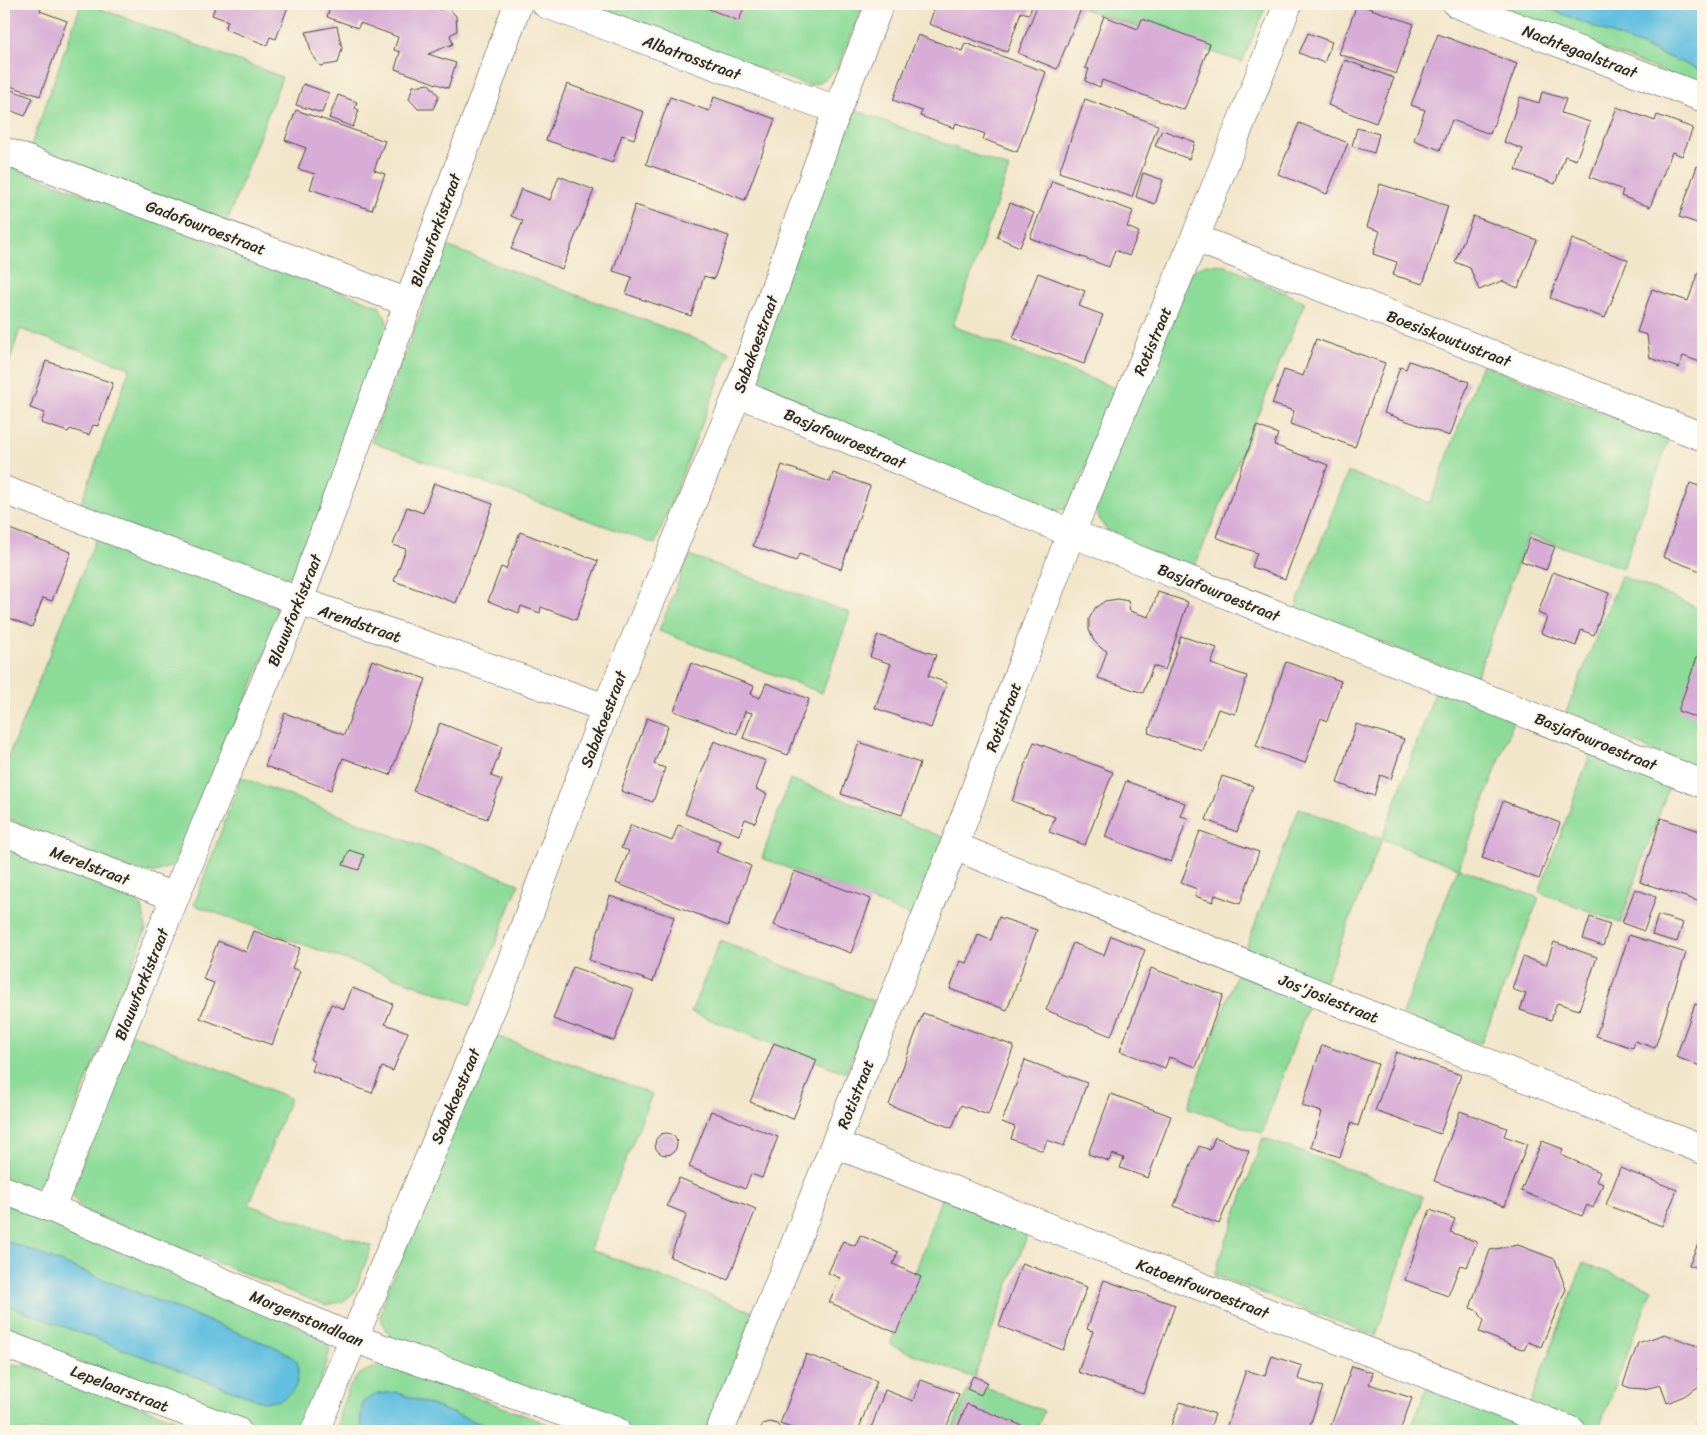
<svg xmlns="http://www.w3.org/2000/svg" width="1707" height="1435" viewBox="0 0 1707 1435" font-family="Sriracha,sans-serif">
<rect width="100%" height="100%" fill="#fcf5e5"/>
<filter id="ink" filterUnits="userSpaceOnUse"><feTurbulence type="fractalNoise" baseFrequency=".02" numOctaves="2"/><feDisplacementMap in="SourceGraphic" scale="10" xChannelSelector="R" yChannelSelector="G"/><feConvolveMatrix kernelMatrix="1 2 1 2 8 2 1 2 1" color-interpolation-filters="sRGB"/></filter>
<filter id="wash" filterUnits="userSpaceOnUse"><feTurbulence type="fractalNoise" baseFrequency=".0096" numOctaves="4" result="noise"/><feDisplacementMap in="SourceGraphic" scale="20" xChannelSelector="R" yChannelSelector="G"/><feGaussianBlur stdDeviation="1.12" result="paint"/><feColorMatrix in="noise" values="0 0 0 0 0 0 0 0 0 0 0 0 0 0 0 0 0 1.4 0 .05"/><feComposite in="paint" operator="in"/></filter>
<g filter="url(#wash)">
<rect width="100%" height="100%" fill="#f2e6ca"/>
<g fill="#8cdb99" stroke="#5c8362">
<path d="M81,4H88L282,77L225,227L30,149Z"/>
<path d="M575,4H864L839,65L827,78L810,86Z"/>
<path d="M1083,4H1267L1242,62L1081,8Z"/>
<path d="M1486,4H1538L1703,71V87Z"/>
<path d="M855,110L1009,168L953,326L1118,389L1071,502L1065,509L1051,511L765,397L756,383V353Z"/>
<path d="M4,164L379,306L386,319L389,333L302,565L292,575L280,579L79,509L130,368L20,329L4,379Z"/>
<path d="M446,246L730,352L655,544L371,442Z"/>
<path d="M1206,264L1224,265L1305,302L1194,568C1171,559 1119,545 1105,528C1099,520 1096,511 1094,502L1191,271Z"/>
<path d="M1482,364L1669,439L1623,568L1528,535L1476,679L1295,609L1348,472L1430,503Z"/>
<path d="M98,534L275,606L279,621L177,864L156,872H138L4,817V767Z"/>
<path d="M689,555L850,613L822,693L659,631Z"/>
<path d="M1621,576L1703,610V771L1565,715Z"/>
<path d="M1437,687L1515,718L1459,868L1539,898L1481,1044L1402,1014L1458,868L1382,839L1324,984L1244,953L1299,808L1382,839Z"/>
<path d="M1592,750L1670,784L1620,923L1539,892Z"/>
<path d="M241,777L519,884L471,1005L194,905Z"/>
<path d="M790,779L951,840L919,919L762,858Z"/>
<path d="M4,846L131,895L142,906L146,929L48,1180L28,1191L4,1182Z"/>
<path d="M720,941L874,1001L846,1073L691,1012Z"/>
<path d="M1237,972L1310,1001L1262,1133L1188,1108Z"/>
<path d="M130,1033L290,1098L249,1205L372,1246L354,1293L342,1302L325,1305L82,1210L71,1192Z"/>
<path d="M491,1034L652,1094L590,1249L755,1313L705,1431H618L392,1340L380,1317L387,1292Z"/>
<path d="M1263,1138L1423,1196L1376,1336L1214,1275Z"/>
<path d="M942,1196L1030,1228L974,1378L890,1345Z"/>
<path d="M4,1204L188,1275L321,1337L330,1349C326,1368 310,1416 294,1426C286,1431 277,1431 268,1431L115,1376L4,1333V1304L263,1402L282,1350L4,1240Z"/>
<path d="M1583,1263L1652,1289L1598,1431L1529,1406Z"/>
<path d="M4,1364L28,1365L206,1431H4Z"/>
<path d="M378,1366L407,1371L566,1431H500L396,1392L362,1428L365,1431H337C338,1416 347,1384 360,1374C365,1371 373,1368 378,1366Z"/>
<path d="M971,1382L1044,1411L1036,1431H951Z"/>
<path d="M1427,1386L1535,1431H1410Z"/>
</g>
<g fill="#62bfe0" stroke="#467586">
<path d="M1538,4H1693L1703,8V71Z"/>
<path d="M4,1240L282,1350L297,1361C300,1376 298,1392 282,1399C277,1402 269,1401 263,1402L4,1304Z"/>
<path d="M396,1392L500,1431H365C358,1424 361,1412 363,1402L377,1394Z"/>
</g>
<g id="blocks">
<g fill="#d7acd6">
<path d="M4,4H43L40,11L67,21L40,96L4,84Z"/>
<path d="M216,4H289L276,39L270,37L267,45L225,29L228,21L212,15Z"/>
<path d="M331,4H437L439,10L447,6L456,16L457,31L450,35L453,44L428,54L456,63L448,88L395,69L400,52L394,50L398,37L360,23L358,28L327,17Z"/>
<path d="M705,4H745L739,21L704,7Z"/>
<path d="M936,4H1033L1029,14L1021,12L1007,52L929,24Z"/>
<path d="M1038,4H1083L1057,69L1018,53Z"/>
<path d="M1357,4L1414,24L1396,74L1339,54Z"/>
<path d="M1104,16L1138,29L1142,19L1210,44L1184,110L1102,80L1100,87L1085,81L1089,69L1085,68Z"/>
<path d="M337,26L342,48L338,63L320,66L311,52L306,32Z"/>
<path d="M1308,33L1332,42L1324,63L1299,53Z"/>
<path d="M1438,34L1517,64L1490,134L1452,120L1440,150L1414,140L1425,110L1411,105Z"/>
<path d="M918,35L962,51L965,43L1046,72L1017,152L983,139L985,134L956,123L954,128L920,116L922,111L893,100Z"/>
<path d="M1345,60L1394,78L1376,123L1328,105Z"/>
<path d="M303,84L329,93L322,113L296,105Z"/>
<path d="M429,84L439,96L433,109H418L409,99L413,86Z"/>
<path d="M567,84L644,112L634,139L622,135L612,163L546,140Z"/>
<path d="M4,87L33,98L25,116L4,108Z"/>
<path d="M1542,92L1566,99L1561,113L1590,122L1576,160L1565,156L1555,184L1516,170L1523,149L1504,142L1520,97L1539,103Z"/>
<path d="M338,95L357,102L355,108L359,110L353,127L329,118Z"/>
<path d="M670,97L709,111L714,97L775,119L745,200L646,164Z"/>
<path d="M1085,99L1158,125L1132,197L1059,172Z"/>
<path d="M1617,107L1655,121L1657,115L1693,128L1682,156L1672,152L1650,207L1621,196L1623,190L1590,177Z"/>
<path d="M296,110L385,141L374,170L385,174L372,210L310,189L315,174L298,169L306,148L285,140Z"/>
<path d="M1299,123L1348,143L1327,194L1278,174Z"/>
<path d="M1357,128L1379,134L1374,153L1352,146Z"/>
<path d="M1162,130L1195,142L1189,159L1155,146Z"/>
<path d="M1697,166L1703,168V225L1679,217Z"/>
<path d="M1143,173L1163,180L1155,204L1136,197Z"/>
<path d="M559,176L594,190L562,269L511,249L523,221L511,216L521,189L550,200Z"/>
<path d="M1052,181L1133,211L1127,227L1139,232L1129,256L1115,250L1109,267L1030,238Z"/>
<path d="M1380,184L1448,206L1423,284L1393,275L1397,262L1373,254L1380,231L1367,227Z"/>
<path d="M1010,203L1034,213L1020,247L997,237Z"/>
<path d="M635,205L729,236L714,279L704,276L691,316L626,294L632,277L613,271Z"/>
<path d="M1473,216L1537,240L1518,288L1502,281L1479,290L1470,268L1455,262Z"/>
<path d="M1572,239L1628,260L1605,318L1550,298Z"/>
<path d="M1698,272L1703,274V363L1683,356L1679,368L1650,358L1647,335L1637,332L1652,289L1688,301Z"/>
<path d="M1038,273L1085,291L1079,306L1103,315L1084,364L1013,338Z"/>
<path d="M1316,339L1385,363L1355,447L1290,424L1294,411L1272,404L1284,370L1303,376Z"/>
<path d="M46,361L113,383L98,426L93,425L89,435L70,429L68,432L41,423L45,413L30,408Z"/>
<path d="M1409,361L1469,382L1450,436L1384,413L1400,367L1406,369Z"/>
<path d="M1257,426L1278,434L1274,445L1328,465L1285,579L1252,567L1257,553L1216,537Z"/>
<path d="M782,465L830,482L833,473L870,486L841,569L799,554L796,561L753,546Z"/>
<path d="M1701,480H1703V572L1663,557L1690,483L1699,486Z"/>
<path d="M434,483L493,504L456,603L394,581L406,549L393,545L407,507L423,513Z"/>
<path d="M4,527L71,552L52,601L43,598L32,627L4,616Z"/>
<path d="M520,532L598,561L576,620L541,607L540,613L521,606L519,613L488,601L501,567L506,569Z"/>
<path d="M1530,538L1555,547L1546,570L1521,561Z"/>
<path d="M1553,572L1609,593L1594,635L1581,630L1576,646L1541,633L1547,617L1538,613Z"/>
<path d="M1158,592L1188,602L1165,670L1153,666L1143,693L1098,678L1107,651L1101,648L1094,641L1089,630V619L1095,608L1105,601L1118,599L1128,601L1130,611L1149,617Z"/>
<path d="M878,635L936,655L928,676L947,683L931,728L875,708L891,664L870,657Z"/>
<path d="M1181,636L1217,648L1211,664L1247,676L1235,714L1218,709L1203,751L1148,733Z"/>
<path d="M1703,640V720L1678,711Z"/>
<path d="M372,660L426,679L390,775L343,758L331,790L265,766L285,713L344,735Z"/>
<path d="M1286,662L1341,681L1327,721L1321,718L1305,763L1256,746Z"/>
<path d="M691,663L754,686L751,694L760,698L766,683L809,699L788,755L743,738L752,713L745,711L737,734L674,711Z"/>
<path d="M647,718L668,726L654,764L665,768L653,802L621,791Z"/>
<path d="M440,723L502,747L491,776L502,780L487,819L413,791Z"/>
<path d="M1356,724L1404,739L1391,779L1380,775L1374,796L1337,783Z"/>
<path d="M714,741L766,761L756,789L767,794L755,823L745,819L739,835L685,814Z"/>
<path d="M859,742L920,763L902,815L841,794Z"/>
<path d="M1034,742L1113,772L1085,845L1049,832L1055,817L1012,801Z"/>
<path d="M1222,776L1253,786L1237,832L1206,820Z"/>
<path d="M1126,781L1185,803L1180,816L1188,818L1171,862L1105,837Z"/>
<path d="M1503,801L1560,823L1539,879L1482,858Z"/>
<path d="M1661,818L1703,832V895L1701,902L1640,882Z"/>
<path d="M631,825L672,841L678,825L720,841L716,852L751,866L728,926L616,883L629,851L621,848Z"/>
<path d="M1200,831L1259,852L1240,904L1215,895L1213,902L1195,896L1197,889L1181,883Z"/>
<path d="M349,850L364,855L359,870L343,865Z"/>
<path d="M794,871L871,899L851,953L774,925Z"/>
<path d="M1635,889L1656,897L1644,931L1622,923Z"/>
<path d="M610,896L674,917L653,982L589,960Z"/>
<path d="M1658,915L1683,923L1677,942L1652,935Z"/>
<path d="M999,917L1037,930L1007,1010L950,989L960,961L967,963L978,935L991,940Z"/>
<path d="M1590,917L1610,924L1603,946L1583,939Z"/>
<path d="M254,931L300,948L292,968L300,971L272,1045L200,1018L214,983L203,979L218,941L246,952Z"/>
<path d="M1629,935L1686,953L1655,1048L1635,1041L1633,1048L1596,1036Z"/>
<path d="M1111,936L1145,950L1111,1036L1046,1010L1073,943L1104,955Z"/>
<path d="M1554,942L1597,957L1579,1010L1557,1003L1551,1020L1520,1010L1526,994L1512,989L1523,957L1546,965Z"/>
<path d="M573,967L634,990L614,1041L553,1019Z"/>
<path d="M1151,968L1223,995L1196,1067L1169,1057L1165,1068L1120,1051Z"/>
<path d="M352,988L393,1004L385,1024L408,1032L393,1071L382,1067L372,1093L312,1071L315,1062L310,1059L331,1004L344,1009Z"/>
<path d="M1695,1004L1703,1007V1067L1676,1057Z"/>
<path d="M923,1013L1014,1046L988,1115L961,1105L952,1128L889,1105Z"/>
<path d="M774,1043L817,1060L793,1119L750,1102Z"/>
<path d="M1322,1045L1378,1064L1358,1126L1351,1123L1340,1157L1311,1147L1322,1112L1302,1106Z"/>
<path d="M1396,1052L1461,1075L1440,1134L1375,1111Z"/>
<path d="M1025,1060L1087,1083L1064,1146L1047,1140L1043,1151L1011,1139L1015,1127L1002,1122Z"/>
<path d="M1111,1094L1171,1116L1148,1178L1120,1168L1124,1158L1112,1154L1109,1161L1088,1154Z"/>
<path d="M711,1111L778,1137L762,1178L751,1174L745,1189L689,1167Z"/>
<path d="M1460,1111L1507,1128L1504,1136L1527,1144L1505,1206L1434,1181Z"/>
<circle cx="666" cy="1144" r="11"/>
<path d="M1215,1137L1249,1151L1219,1224L1174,1206L1199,1146L1210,1150Z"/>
<path d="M1542,1141L1563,1149L1561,1155L1600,1172L1596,1181L1603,1184L1593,1208L1587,1205L1582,1216L1521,1191Z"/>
<path d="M1620,1168L1677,1190L1662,1226L1606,1205Z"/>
<path d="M679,1178L756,1209L728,1280L670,1257L687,1214L667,1206Z"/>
<path d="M1430,1210L1455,1219L1450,1232L1477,1242L1467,1267L1460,1265L1448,1296L1405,1280Z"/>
<path d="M1703,1232V1270L1689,1265Z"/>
<path d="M860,1235L898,1252L893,1264L921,1277L896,1333L829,1302L840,1278L828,1273L843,1241L855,1246Z"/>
<path d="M1518,1245L1555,1259L1566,1289L1541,1347L1528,1342L1524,1350L1479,1332L1484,1321L1478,1311L1470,1308L1490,1250Z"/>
<path d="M1022,1263L1087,1287L1063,1350L999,1326Z"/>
<path d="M1104,1280L1175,1305L1143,1394L1078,1372L1093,1331L1087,1329Z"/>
<path d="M1665,1334L1703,1348V1361L1697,1370L1703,1374V1380L1698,1387L1684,1396L1667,1403L1661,1385L1644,1389L1630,1388L1623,1385L1638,1343Z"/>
<path d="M806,1354L877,1381L858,1431H800L780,1424Z"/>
<path d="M1272,1356L1302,1366L1298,1379L1323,1387L1308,1431H1225L1246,1370L1265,1376Z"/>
<path d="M1352,1366L1373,1373L1369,1384L1412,1398L1400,1431H1329Z"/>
<path d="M973,1376L987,1382L981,1395L967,1389Z"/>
<path d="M921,1380L959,1394L945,1431H870L885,1390L913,1401Z"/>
<path d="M1180,1402L1215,1414L1209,1431H1179L1170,1428Z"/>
<path d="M967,1404L1026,1427L1025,1431H956Z"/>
<path d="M1703,1409V1431H1694Z"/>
<path d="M770,1422L777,1424L782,1431H759L763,1424Z"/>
<path d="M1043,1424L1056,1429L1055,1431H1040Z"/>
</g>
</g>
</g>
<g filter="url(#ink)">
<use href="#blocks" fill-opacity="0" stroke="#494743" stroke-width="1"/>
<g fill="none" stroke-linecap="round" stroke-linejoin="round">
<defs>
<g id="minor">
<path d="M546,4L837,110"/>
<path d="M1457,4L1703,98"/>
<path d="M4,151L409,303"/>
<path d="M1195,238L1703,437"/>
<path d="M738,393L1071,533L1703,784"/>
<path d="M4,490L299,601L606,708"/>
<path d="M4,832L175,897"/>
<path d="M954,846L1703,1150"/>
<path d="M835,1144L1572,1431"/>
<path d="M4,1190L51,1208L353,1338L616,1431"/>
<path d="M51,1208L175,897L299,601L518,4"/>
<path d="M4,1344L237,1431"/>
<path d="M315,1431L510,965L606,708L738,393L837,110L880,4"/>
<path d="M720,1431L954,846L1071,533L1195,238L1288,4"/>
</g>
</defs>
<use href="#minor" stroke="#494743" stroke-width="29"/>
<use href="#minor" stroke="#fff" stroke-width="28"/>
</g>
</g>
<g text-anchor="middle" stroke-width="4" stroke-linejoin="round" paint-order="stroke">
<g font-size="16" fill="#2b2b2b" stroke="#fcf5e5">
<text transform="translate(1580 51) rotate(21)" y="6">Nachtegaalstraat</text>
<text transform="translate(692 57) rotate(20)" y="6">Albatrosstraat</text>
<text transform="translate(206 227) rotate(21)" y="6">Gadofowroestraat</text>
<text transform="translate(435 230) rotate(-70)" y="6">Blauwforkistraat</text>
<text transform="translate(1449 338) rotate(21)" y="6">Boesiskowtustraat</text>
<text transform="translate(1152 341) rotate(-67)" y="6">Rotistraat</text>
<text transform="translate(755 344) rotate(-70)" y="6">Sabakoestraat</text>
<text transform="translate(845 438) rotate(23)" y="6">Basjafowroestraat</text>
<text transform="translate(1219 592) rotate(22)" y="6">Basjafowroestraat</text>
<text transform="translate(294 610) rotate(-68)" y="6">Blauwforkistraat</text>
<text transform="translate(360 623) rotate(19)" y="6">Arendstraat</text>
<text transform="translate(1003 717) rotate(-69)" y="6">Rotistraat</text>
<text transform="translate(603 719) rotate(-69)" y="6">Sabakoestraat</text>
<text transform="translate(1596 741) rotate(22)" y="6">Basjafowroestraat</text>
<text transform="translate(90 865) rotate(21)" y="6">Merelstraat</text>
<text transform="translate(141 984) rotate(-68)" y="6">Blauwforkistraat</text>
<text transform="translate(1329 998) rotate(22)" y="6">Jos'josiestraat</text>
<text transform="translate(855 1094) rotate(-68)" y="6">Rotistraat</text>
<text transform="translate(455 1096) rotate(-67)" y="6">Sabakoestraat</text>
<text transform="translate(1203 1288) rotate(21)" y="6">Katoenfowroestraat</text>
<text transform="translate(307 1318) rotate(23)" y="6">Morgenstondlaan</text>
<text transform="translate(120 1388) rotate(21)" y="6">Lepelaarstraat</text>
</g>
</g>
<rect width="1707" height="1435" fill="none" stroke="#fcf5e5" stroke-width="20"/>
</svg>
